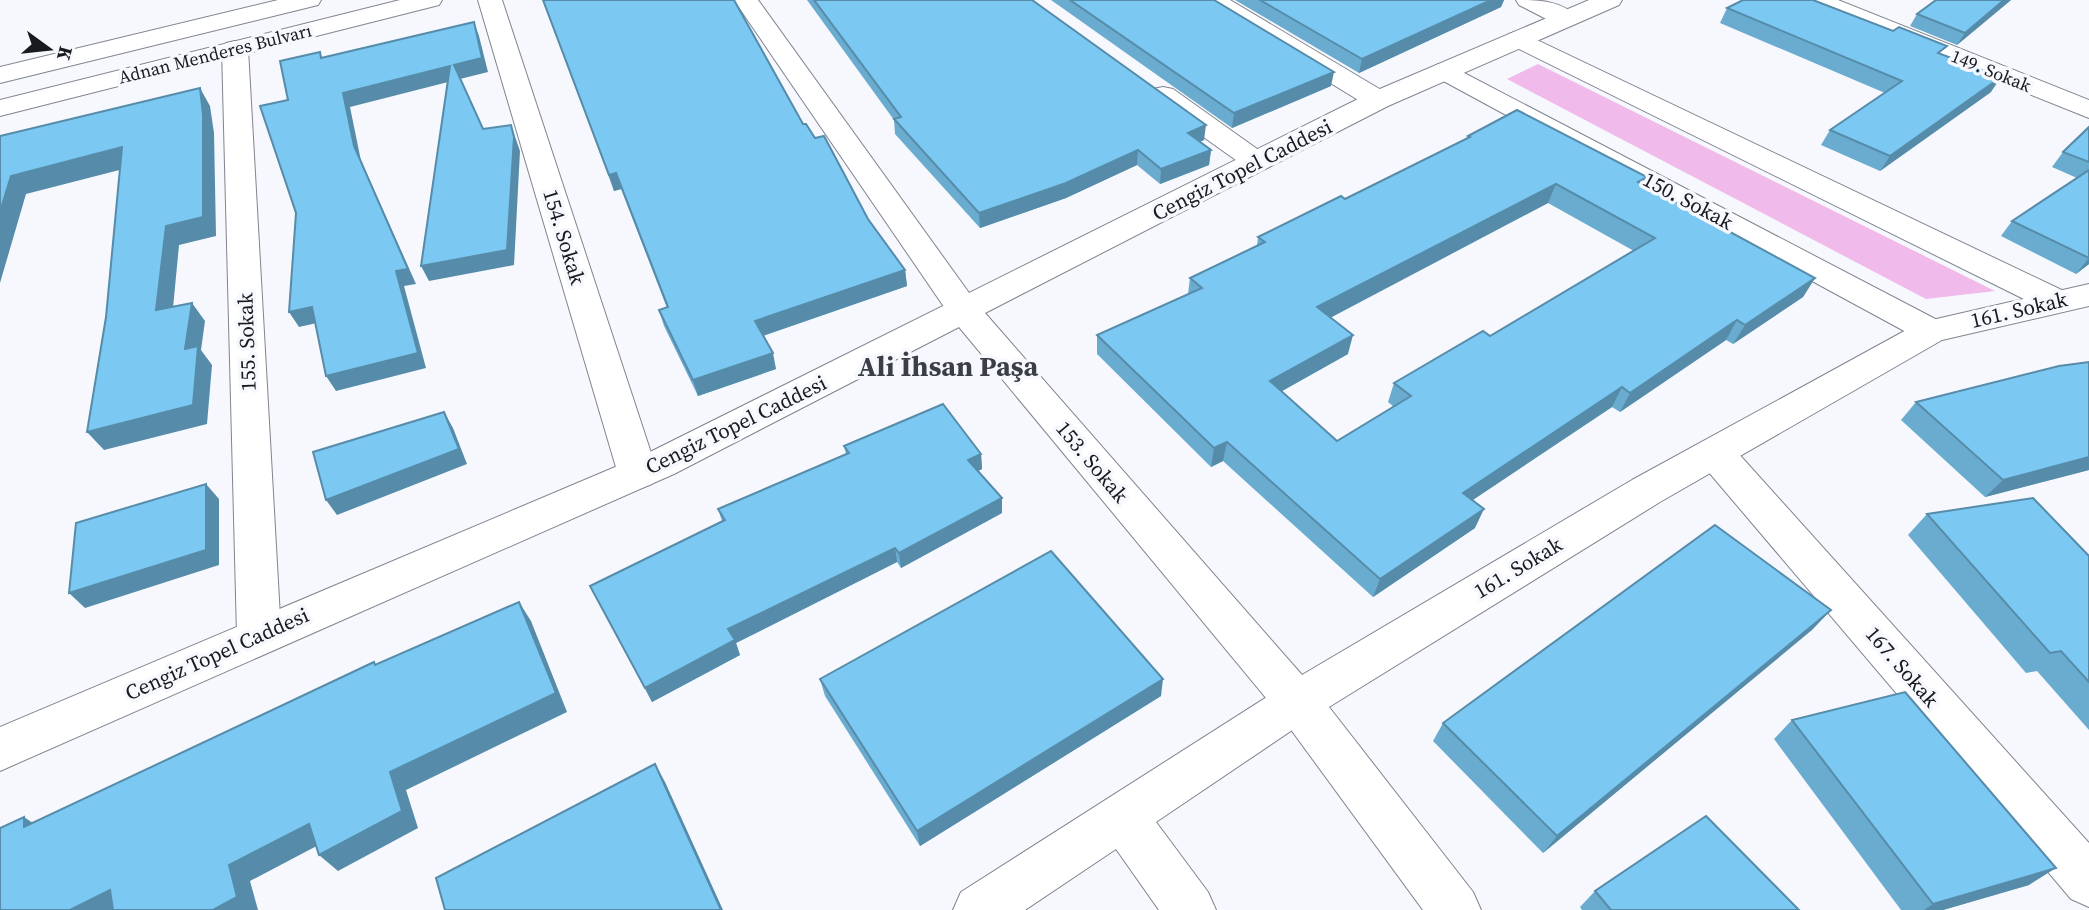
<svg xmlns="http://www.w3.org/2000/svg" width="2089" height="910" viewBox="0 0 2089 910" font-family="'Source Serif 4',serif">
<rect width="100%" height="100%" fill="#f6f8fd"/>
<path fill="#f0baeb" d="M1538,64L1995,291L1926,299L1507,79Z"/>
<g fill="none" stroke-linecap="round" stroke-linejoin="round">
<defs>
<g id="street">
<path d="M478,0H502L658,474L652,484L638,489L624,484L618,474Z"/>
<path d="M734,0H758L977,304L982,312L977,320L965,323L953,320Z"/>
<path d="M1200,0H1230L1388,94L1392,100L1388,106H1368L1203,5Z"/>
<path d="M1516,0C1537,0 1564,0 1578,19L1574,24H1556L1519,5Z"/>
<path d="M1804,0H1838L2089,100V118L1807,5Z"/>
<path d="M1518,31L2068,293L2073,301L2068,309L2056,312L2044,309L1509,44L1505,39L1509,34Z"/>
<path d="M235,41L244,43L248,49L281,635L275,648L259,654L243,648L237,635L222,49L226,43Z"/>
<path d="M1445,63L1943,323L1948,331L1943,339L1931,343L1919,339L1436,77L1432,71L1436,65Z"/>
<path d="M1163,87L1173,89L1267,156L1272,162L1267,168L1257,171L1247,168L1153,101L1149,95L1153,89Z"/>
<path d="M1715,439L1729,443L2089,843V907L2071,899L1701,463L1696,453L1701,443Z"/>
<path d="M1297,682L1313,688L1320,702L1313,716L1156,822L1208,892L1216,910H1159L1116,849L1025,910H953L961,892L1281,688Z"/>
</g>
<path id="secondary" d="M1589,0H1622L1619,5L1388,106L985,313L1302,675L1632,480L1919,323L2089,284V306L1942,340L1660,502L1329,707L1473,892L1481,910H1423L1281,716L959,327L674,474L0,771V727L646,454L1368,94Z"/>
<g id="primary">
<path d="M278,0H321L318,5L0,83V67Z"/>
<path d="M400,0H442L439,5L0,116V100Z"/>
</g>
</defs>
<use href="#street" stroke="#7f848e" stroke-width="2"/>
<use href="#secondary" stroke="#7f848e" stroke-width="2"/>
<use href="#primary" stroke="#7f848e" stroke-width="2"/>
<use href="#street" fill="#fff" fill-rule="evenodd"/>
<use href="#secondary" fill="#fff" fill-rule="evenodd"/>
<use href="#primary" fill="#fff" fill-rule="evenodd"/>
</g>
<g fill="#6aacd0" fill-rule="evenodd">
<path d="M543,0L803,124L815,138L868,219L905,270L907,286L763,336L776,369L698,396L664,326L659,310L667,308L621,189L614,191Z"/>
<path d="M807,0H1032L1204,140L1199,142L1211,150L1209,165L1160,184L1137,165L1066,198L980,228L895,134L894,120Z"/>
<path d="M1051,0H1214L1331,86L1232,128Z"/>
<path d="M1235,0H1504L1501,7L1359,73Z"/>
<path d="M2011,0L1957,45L1910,26L1917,14Z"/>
<path d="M1727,8L1942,54L1991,92L1880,171L1821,145L1830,130L1885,93L1720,23Z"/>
<path d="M2089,127V264L2076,274L2001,236L2012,221L2077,178L2052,167L2063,152Z"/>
<path d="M1468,136L1647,177L1643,184L1815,278L1803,297L1733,344L1726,340L1620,412L1612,407L1472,500L1475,528L1373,597L1223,461L1211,467L1097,354V335L1188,294L1190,278L1257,246L1258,237L1345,199L1467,139ZM1548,203L1634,251L1490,336L1394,383L1388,402L1394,407L1337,441L1282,391L1348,354L1330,317Z"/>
<path d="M2089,362V470L1985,497L1901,420L1916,402Z"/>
<path d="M844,446L981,454L982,469L978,471L1002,513L901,568L897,562L736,643L740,655L652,702L590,586L722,521L718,509L846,454Z"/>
<path d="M1927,514L2089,556V730L2037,671L2026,673L1908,535Z"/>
<path d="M1813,629L1543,853L1433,741L1443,723Z"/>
<path d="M820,679L1161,696L920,846L825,696Z"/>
<path d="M1792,720L2029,885L1943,910H1901L1774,739Z"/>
<path d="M1595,891L1799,910H1582L1580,907Z"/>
</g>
<g fill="#568ca9">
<path d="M1491,0H1504L1501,7L1359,73L1362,59Z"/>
<path d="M2004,0H2011L1957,45L1965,33Z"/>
<path d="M474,22L479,36L488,72L460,79L454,65Z"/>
<path d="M450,66L456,80L350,107L361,161L416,284L404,286L426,368L336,391L326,376L396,271L354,146L343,93Z"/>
<path d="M1334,72L1331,86L1232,128L1234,113Z"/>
<path d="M2001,77L1991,92L1880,171L1890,156Z"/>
<path d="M200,88L210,106L214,133L216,236L179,245L171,329L156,310L166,226Z"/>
<path d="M511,125L520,151L514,265L429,281L421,266Z"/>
<path d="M1206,125L1204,140L1186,147L1188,133Z"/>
<path d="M122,147L135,166L26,194L0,283V212L11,176Z"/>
<path d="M1138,150L1137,165L1066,198L980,228L979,213Z"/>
<path d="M1211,150L1209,165L1160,184L1161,169Z"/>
<path d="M616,173L621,189L614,191L609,175Z"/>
<path d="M1556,184L1548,203L1313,327L1317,307Z"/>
<path d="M2089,258V264L2076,274Z"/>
<path d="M905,270L907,286L759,337L755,321Z"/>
<path d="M1815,278L1803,297L1733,344L1745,325Z"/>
<path d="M192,303L205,321L201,350L212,365L207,424L104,450L87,432L185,349Z"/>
<path d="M312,307L321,322L299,327L289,312Z"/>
<path d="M1737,320L1726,340L1620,412L1630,393Z"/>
<path d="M1353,335L1348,354L1266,400L1270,381Z"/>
<path d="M773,353L776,369L698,396L693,380Z"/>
<path d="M1622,387L1612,407L1455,512L1463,493Z"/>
<path d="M444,412L453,428L467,464L337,515L326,500Z"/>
<path d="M1227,442L1223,461L1211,467L1214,448Z"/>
<path d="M981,454L982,469L970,475L968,460Z"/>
<path d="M2089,457V470L1985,497L2003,480Z"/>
<path d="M206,484L219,499V565L85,608L69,593Z"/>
<path d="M1002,498V513L901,568L899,553Z"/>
<path d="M1484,509L1475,528L1373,597L1380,579Z"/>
<path d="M895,548L897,562L736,643L740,655L652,702L645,688L728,629Z"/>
<path d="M519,602L531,621L567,712L406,790L418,828L338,871L319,855L390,772Z"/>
<path d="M1831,610L1813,629L1543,853L1557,836Z"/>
<path d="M1163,679L1161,696L920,846L917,831Z"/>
<path d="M655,764L665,782L723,910H721Z"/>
<path d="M24,817L49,834L24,827Z"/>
<path d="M309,824L328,840L250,881L258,910H213L229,865Z"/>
<path d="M2056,868L2029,885L1943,910H1924L1933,904Z"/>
<path d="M110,890L127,910H70Z"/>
</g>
<g fill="#7bc8f2" stroke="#568ca9" stroke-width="2" fill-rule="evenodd">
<path d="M543,0H734L803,124H806L815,138L824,136L868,219L905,270L755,321L773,353L693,380L659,310L668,307L616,173L609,175Z"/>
<path d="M814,0H1032L1206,125L1188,133L1211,150L1161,169L1138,150L1066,183L979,213L894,119L901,117Z"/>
<path d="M1070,0H1214L1334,72L1234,113Z"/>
<path d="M1260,0H1491L1362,59Z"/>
<path d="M1743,0H1813L1893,31L1899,27L1947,46L1938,53L2001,77L1890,156L1830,130L1902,81L1727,8Z"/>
<path d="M1936,0H2004L1965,33L1917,14Z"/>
<path d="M474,22L482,58L454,65L483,129L511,125L514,137L507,250L421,266L450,66L343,93L354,146L408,269L396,271L418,353L326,376L312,307L289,312L296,213L260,106L288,100L280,61L320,52L321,58Z"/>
<path d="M200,88L203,115V217L166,226L156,310L192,303L185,349L198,346L193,405L87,432L106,317L122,147L11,176L0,212V136Z"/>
<path d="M1517,110L1647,177L1638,182L1815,278L1745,325L1737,320L1630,393L1622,387L1463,493L1484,509L1380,579L1227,442L1214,448L1097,335L1202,288L1190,278L1265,242L1258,237L1341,196L1345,199L1470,137L1468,136ZM1556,184L1655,238L1490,336L1483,331L1394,383L1411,396L1337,441L1270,381L1353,335L1317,307Z"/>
<path d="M2089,127V162L2063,152Z"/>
<path d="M2089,170V258L2012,221Z"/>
<path d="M2089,362V457L2003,480L1916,402L2059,366Z"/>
<path d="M943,404L981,454L968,460L1002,498L899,553L895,548L728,629L735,640L645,688L590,586L725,520L718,509L849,453L844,446Z"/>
<path d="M444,412L459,449L326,500L313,452Z"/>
<path d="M206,484V550L69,593L76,523Z"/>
<path d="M2033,498L2089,556V682L2061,651L2050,653L1927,514Z"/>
<path d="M1715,525L1831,610L1557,836L1443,723Z"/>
<path d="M1051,551L1163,679L917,831L820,679Z"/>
<path d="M519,602L556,693L390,772L402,811L319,855L309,824L229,865L237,897L213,910H113L110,890L70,910H0V828L24,817V827L374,662L375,665Z"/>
<path d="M1905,692L2056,868L1933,904L1792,720Z"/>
<path d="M655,764L721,910H445L436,878Z"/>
<path d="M1706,816L1799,910H1611L1595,891Z"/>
</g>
<g text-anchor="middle" stroke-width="7" stroke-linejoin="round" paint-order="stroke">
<g font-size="18" fill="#181a1e" stroke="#f6f8fd">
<text transform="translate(215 54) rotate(-14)" y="6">Adnan Menderes Bulvarı</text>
<text transform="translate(1991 71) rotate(22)" y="6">149. Sokak</text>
</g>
<g font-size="21" fill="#181a1e" stroke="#f6f8fd">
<text transform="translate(1242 170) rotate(-27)" y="7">Cengiz Topel Caddesi</text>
<text transform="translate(1688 201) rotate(28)" y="7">150. Sokak</text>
<text transform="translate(564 237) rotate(73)" y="7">154. Sokak</text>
<text transform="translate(2019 310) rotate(-13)" y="7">161. Sokak</text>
<text transform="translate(247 342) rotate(-92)" y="7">155. Sokak</text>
<text transform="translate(736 425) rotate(-26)" y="7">Cengiz Topel Caddesi</text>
<text transform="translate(1092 462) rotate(50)" y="7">153. Sokak</text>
<text transform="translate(1518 568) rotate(-31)" y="7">161. Sokak</text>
<text transform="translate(217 654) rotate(-24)" y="7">Cengiz Topel Caddesi</text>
<text transform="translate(1902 667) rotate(49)" y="7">167. Sokak</text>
</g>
<g font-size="28" font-weight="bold" fill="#3a3e47" stroke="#f6f8fd">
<text x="948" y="376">Ali İhsan Paşa</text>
</g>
</g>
<g transform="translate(49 49) rotate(105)" stroke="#f6f8fd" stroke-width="5" paint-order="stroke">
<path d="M0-5L12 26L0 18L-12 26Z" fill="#181a1e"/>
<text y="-10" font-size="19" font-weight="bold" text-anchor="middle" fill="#181a1e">K</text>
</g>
</svg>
